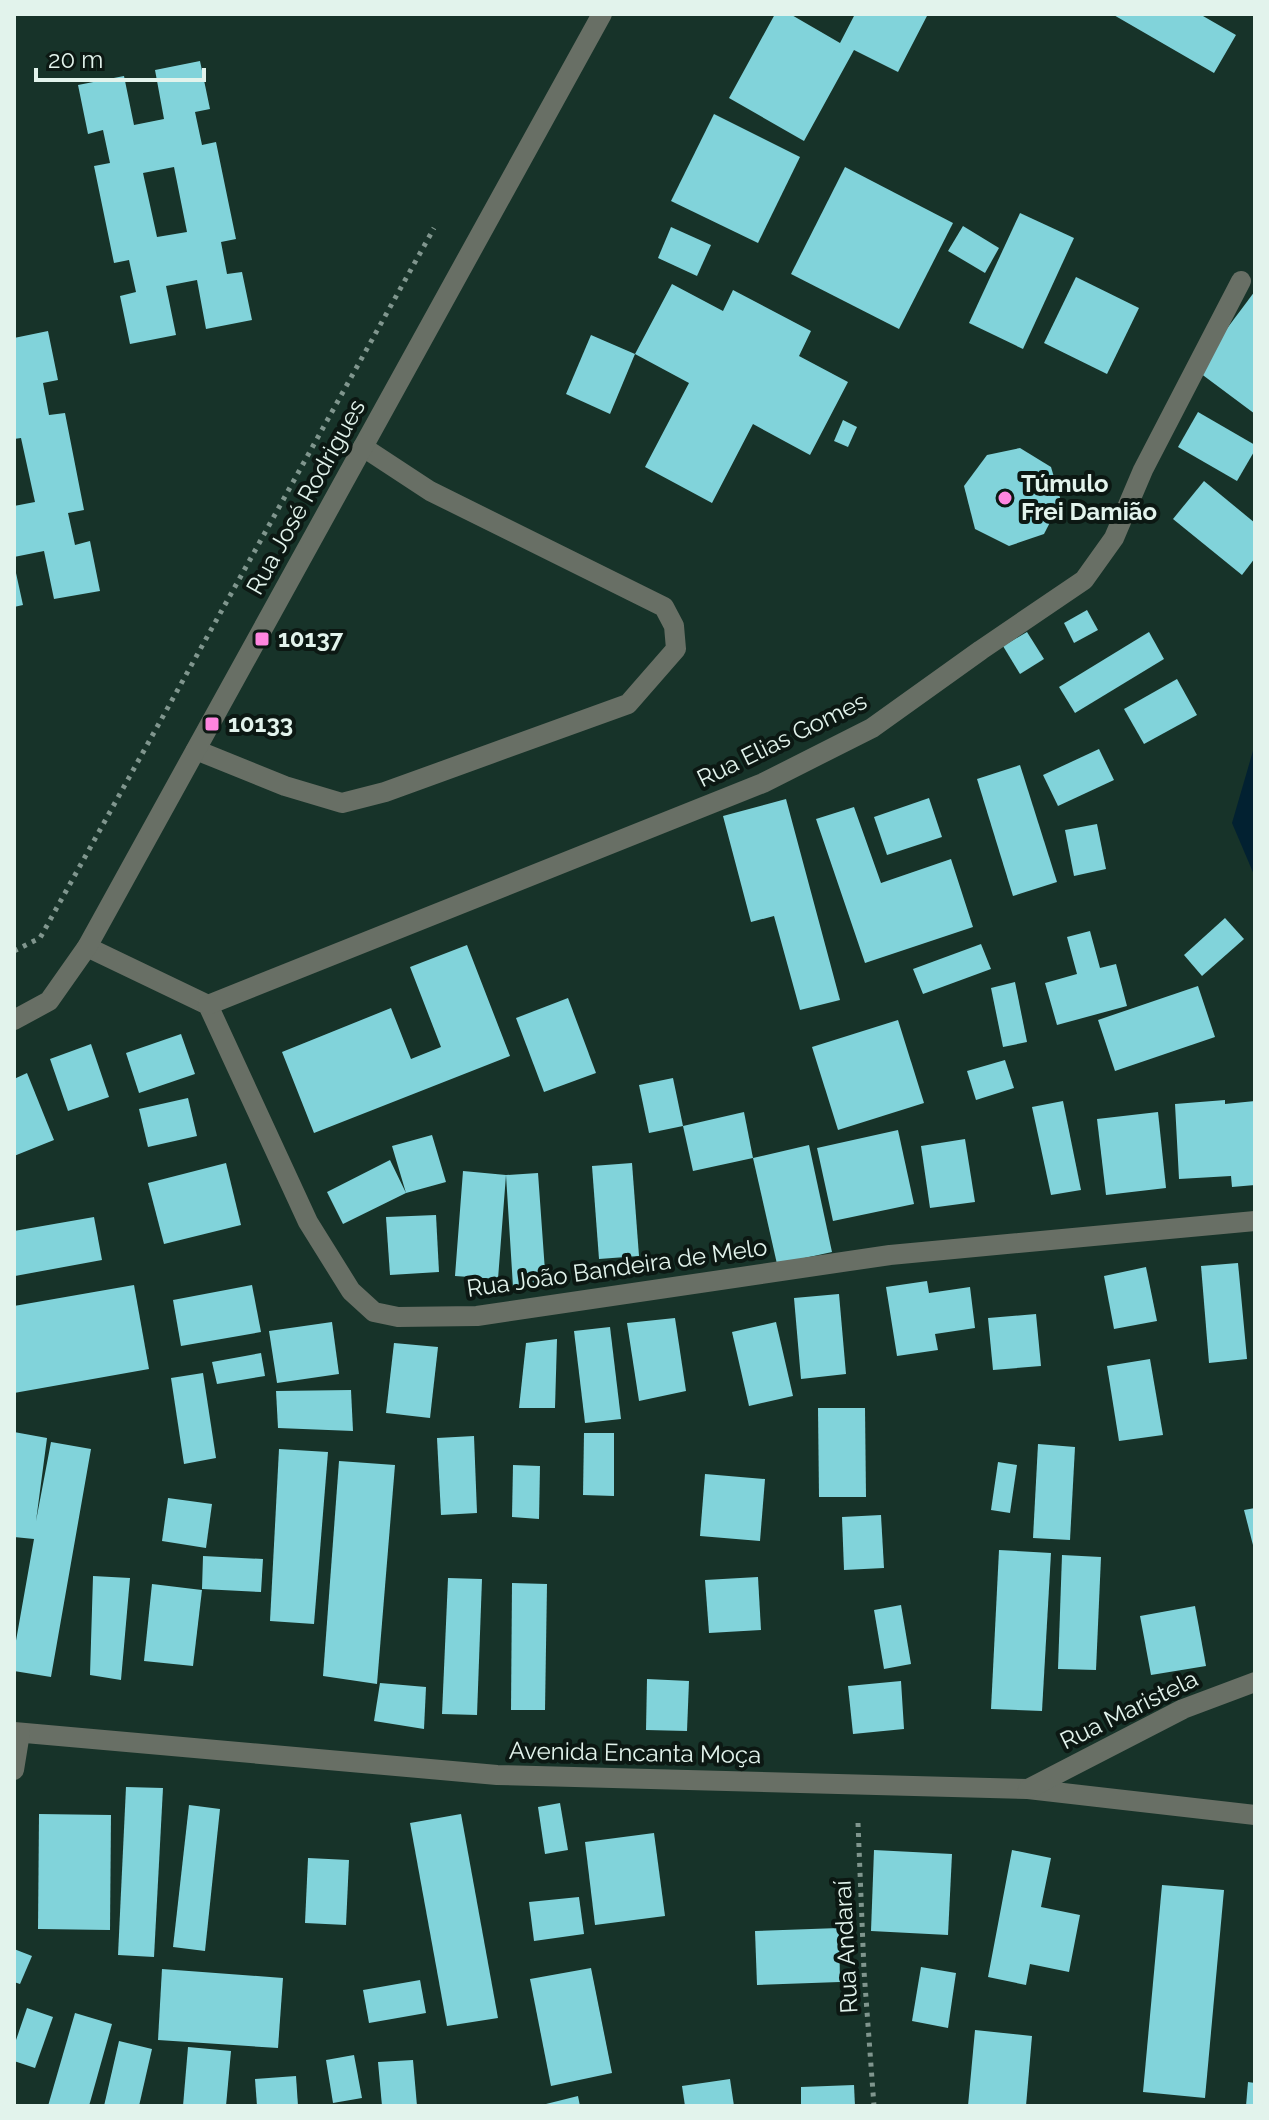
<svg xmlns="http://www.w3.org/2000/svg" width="1269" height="2120" viewBox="0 0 1269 2120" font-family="Raleway,sans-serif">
<rect width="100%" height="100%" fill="#173329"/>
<path fill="#022131" d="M1255,744V877L1232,823Z"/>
<g fill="#81d3da" fill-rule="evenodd">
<path d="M775,14H790L840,43L855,14H928L898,72L854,50L804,141L729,98Z"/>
<path d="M1112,14H1204L1203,16L1236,35L1214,73Z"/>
<path d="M200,61L210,109L195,112L202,145L216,142L236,239L221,242L227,274L242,272L252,320L206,329L197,280L166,286L176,335L130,344L120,296L136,292L129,260L114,263L94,166L110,163L103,130L88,134L78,85L124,76L134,125L164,119L155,70ZM174,167L187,232L157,237L143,173Z"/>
<path d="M714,114L800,157L758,243L671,201Z"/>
<path d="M845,167L953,223L899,329L791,274Z"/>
<path d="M1020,213L1074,238L1023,349L969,323Z"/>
<path d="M963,226L999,248L985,273L948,251Z"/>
<path d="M671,227L711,245L697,276L658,258Z"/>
<path d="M1076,277L1139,308L1107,374L1044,343Z"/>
<path d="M672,284L723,311L733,290L811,331L799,356L848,382L810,455L753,424L712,503L645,467L689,383L635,354Z"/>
<path d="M1255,291V414L1196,370Z"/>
<path d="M48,331L58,380L43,383L49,415L65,413L84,510L68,513L75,545L90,541L100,591L54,599L44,551L14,557V506L35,502L21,438L14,439V338Z"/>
<path d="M591,335L635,354L610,414L566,394Z"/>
<path d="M1198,412L1255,445V450L1237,481L1178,447Z"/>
<path d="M843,420L857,427L848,447L834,441Z"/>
<path d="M1020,448L1051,467L1061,501L1044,534L1009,546L975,529L964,486L987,455Z"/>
<path d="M1204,481L1255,523V558L1242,575L1173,519Z"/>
<path d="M14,564L23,605L14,607Z"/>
<path d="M1087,610L1098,630L1074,643L1064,623Z"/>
<path d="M1027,632L1044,659L1020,674L1003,646Z"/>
<path d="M1149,632L1164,659L1075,713L1059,687Z"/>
<path d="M1177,679L1197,715L1144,744L1124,709Z"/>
<path d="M1099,749L1114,780L1058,806L1043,775Z"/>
<path d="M1020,765L1057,882L1013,896L977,779Z"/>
<path d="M929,798L942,837L887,855L874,817Z"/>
<path d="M786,799L840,1000L800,1010L774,916L751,922L723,816Z"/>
<path d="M854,807L881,883L951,859L973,927L865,963L816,819Z"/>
<path d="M1097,824L1106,869L1074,876L1065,830Z"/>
<path d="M1225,918L1244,939L1202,976L1184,955Z"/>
<path d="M1090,931L1100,968L1116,964L1127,1006L1057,1025L1045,983L1077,974L1067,937Z"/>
<path d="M981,944L991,969L923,994L913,969Z"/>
<path d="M467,945L510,1056L314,1133L282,1052L391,1008L411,1059L441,1047L410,967Z"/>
<path d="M1015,982L1027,1042L1003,1047L991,988Z"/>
<path d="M1198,986L1215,1037L1115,1071L1098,1020Z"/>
<path d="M568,998L596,1073L544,1092L516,1018Z"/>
<path d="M898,1020L924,1103L838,1130L812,1047Z"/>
<path d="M181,1034L195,1074L139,1093L126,1053Z"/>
<path d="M91,1044L109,1097L68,1111L50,1059Z"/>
<path d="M1005,1060L1014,1088L976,1100L967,1071Z"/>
<path d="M27,1073L54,1140L14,1156V1079Z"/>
<path d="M673,1078L683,1126L649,1133L639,1085Z"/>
<path d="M188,1098L197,1136L148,1147L139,1109Z"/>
<path d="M1225,1100V1104L1255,1101V1185L1232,1187L1231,1176L1179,1179L1175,1104Z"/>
<path d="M1063,1101L1081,1190L1051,1195L1032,1107Z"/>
<path d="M744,1112L753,1158L693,1171L683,1126Z"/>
<path d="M1158,1112L1166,1188L1106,1195L1097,1119Z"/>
<path d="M898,1130L914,1204L833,1221L817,1148Z"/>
<path d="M432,1135L446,1182L406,1193L343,1224L327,1192L390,1160L406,1193L392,1146Z"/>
<path d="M965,1139L975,1202L930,1208L921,1146Z"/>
<path d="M809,1145L832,1252L777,1264L753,1158Z"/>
<path d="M226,1163L241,1225L164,1244L148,1183Z"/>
<path d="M632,1163L639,1256L599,1259L592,1166Z"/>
<path d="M463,1171L506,1175L538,1173L546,1285L513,1287L506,1175L498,1279L455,1276Z"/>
<path d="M436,1215L439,1272L390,1275L386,1217Z"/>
<path d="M94,1217L102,1260L15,1276L14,1231Z"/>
<path d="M1238,1263L1247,1359L1209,1363L1201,1266Z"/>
<path d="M1146,1267L1157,1321L1114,1329L1104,1276Z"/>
<path d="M927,1281L929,1293L970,1287L975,1328L935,1334L938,1350L897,1356L886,1287Z"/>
<path d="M134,1285L149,1369L14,1393V1306Z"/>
<path d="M252,1285L261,1332L181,1346L173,1300Z"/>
<path d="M839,1294L846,1374L801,1379L794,1298Z"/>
<path d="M1036,1314L1041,1366L993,1370L988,1318Z"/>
<path d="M675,1318L686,1391L639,1401L627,1323Z"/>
<path d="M332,1322L339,1374L277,1383L269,1331Z"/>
<path d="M776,1322L793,1396L749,1406L732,1332Z"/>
<path d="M610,1327L621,1419L585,1423L574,1331Z"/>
<path d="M557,1339L555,1408H519L526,1343Z"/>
<path d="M394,1343L438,1347L430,1418L386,1413Z"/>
<path d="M261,1353L265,1376L217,1384L212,1362Z"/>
<path d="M1150,1359L1163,1435L1119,1441L1107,1366Z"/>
<path d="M203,1373L216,1458L184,1464L171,1378Z"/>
<path d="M351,1390L353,1431L278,1428L276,1391Z"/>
<path d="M818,1408H865L866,1497H819Z"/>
<path d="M14,1432L47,1438L36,1521L51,1442L91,1449L51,1677L14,1671V1652L34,1539L14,1537Z"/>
<path d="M584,1433H614V1496L583,1495Z"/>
<path d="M474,1436L477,1513L441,1515L437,1438Z"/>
<path d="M1038,1444L1075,1447L1070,1540L1033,1538Z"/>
<path d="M279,1449L328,1452L314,1624L270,1621Z"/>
<path d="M339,1461L395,1465L377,1684L323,1676Z"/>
<path d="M998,1462L1017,1465L1010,1513L991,1510Z"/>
<path d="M513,1465L540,1466L539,1519L512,1517Z"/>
<path d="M705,1474L765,1479L760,1541L700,1536Z"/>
<path d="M168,1498L212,1504L206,1548L162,1541Z"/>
<path d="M1255,1508V1545H1253L1244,1510Z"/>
<path d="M881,1515L884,1568L844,1570L842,1517Z"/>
<path d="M999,1550L1051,1553L1042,1711L991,1709Z"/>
<path d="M1062,1555L1101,1557L1096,1670L1058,1669Z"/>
<path d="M203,1556L263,1559L261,1592L202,1589Z"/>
<path d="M93,1576L130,1578L121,1680L90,1675Z"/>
<path d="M758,1577L761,1630L709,1633L705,1580Z"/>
<path d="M448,1578L482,1579L477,1715L442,1714Z"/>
<path d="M512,1583L547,1584L545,1710H511Z"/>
<path d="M152,1584L202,1590L193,1666L144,1661Z"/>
<path d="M901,1605L911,1664L884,1669L874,1610Z"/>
<path d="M1195,1606L1206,1666L1151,1675L1140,1616Z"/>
<path d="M647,1679L689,1681L687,1731L646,1730Z"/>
<path d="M901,1681L904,1729L853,1734L848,1686Z"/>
<path d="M380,1683L426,1687L424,1729L374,1721Z"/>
<path d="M126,1787L163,1788L154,1957L118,1955Z"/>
<path d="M560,1803L568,1850L545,1854L538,1807Z"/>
<path d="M189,1805L220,1809L205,1951L173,1947Z"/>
<path d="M39,1814L111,1815L110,1930L38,1929Z"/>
<path d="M461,1814L498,2018L447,2026L410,1823Z"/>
<path d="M654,1833L665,1916L595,1925L585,1842Z"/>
<path d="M874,1850L952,1854L948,1935L871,1931Z"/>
<path d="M1012,1850L1051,1858L1041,1907L1080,1915L1069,1972L1030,1964L1026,1985L988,1977Z"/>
<path d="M308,1858L349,1860L346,1925L305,1923Z"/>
<path d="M1162,1885L1224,1890L1205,2098L1143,2092Z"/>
<path d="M579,1897L584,1934L534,1941L529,1902Z"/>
<path d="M839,1928L840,1982L757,1985L755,1931Z"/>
<path d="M14,1949L32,1956L20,1984L14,1982Z"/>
<path d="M921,1967L956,1973L948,2028L912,2021Z"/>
<path d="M591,1968L612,2073L551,2086L530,1979Z"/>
<path d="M162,1969L283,1978L278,2048L158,2040Z"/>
<path d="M420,1980L426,2013L369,2023L363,1990Z"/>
<path d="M27,2008L53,2017L35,2068L14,2061V2046Z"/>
<path d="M75,2013L112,2024L89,2106H48Z"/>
<path d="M975,2030L1032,2036L1026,2106H968Z"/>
<path d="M119,2041L152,2049L139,2106H104Z"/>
<path d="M188,2047L231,2051L226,2106H183Z"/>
<path d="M354,2055L362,2098L333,2103L326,2060Z"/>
<path d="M413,2060L417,2106H382L378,2062Z"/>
<path d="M296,2076L298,2106H257L255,2079Z"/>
<path d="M730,2079L734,2106H685L682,2086Z"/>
<path d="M1248,2082L1255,2083V2106H1246Z"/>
<path d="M854,2085L855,2106H801V2087Z"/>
<path d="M578,2096L580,2106H543L542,2105Z"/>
</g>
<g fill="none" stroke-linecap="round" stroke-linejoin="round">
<g stroke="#80968e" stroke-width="5" stroke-dasharray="4 6" stroke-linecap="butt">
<path d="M14,951L40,938L434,228"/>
<path d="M858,1823L864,1971L874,2106"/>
</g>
<g stroke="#686f65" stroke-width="20">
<path d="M196,750L285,786L342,803L385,792L628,704L676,649L674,626L664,607L430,491L363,447"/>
<path d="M87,947L208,1005L308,1222L351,1291L374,1312L398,1317L477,1316L890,1255L1255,1221"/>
<path d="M208,1005L763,783L872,728L981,650L1084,580L1114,538L1143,470L1241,281"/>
<path d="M14,1020L49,1001L87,947L602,14"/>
<path d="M14,1732L497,1775L1028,1789L1255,1815"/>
<path d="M14,1770L20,1733"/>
<path d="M1028,1789L1183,1709L1255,1682"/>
</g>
</g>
<g fill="#ff85df" stroke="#0c1813" stroke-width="3">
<circle cx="1005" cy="498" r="8"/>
<rect x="254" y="631" width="16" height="16" rx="4"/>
<rect x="204" y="716" width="16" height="16" rx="4"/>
</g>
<g text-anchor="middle" stroke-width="8" stroke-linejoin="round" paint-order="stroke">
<g font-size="24" font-weight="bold" fill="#e2f3ec" stroke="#0c1813" text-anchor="start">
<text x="1021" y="492">Túmulo<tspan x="1021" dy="28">Frei Damião</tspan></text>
<text x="278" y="647">10137</text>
<text x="228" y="732">10133</text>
</g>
<g font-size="24" fill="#e2f3ec" stroke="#0c1813">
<text transform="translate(306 497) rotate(-61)" y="8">Rua José Rodrigues</text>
<text transform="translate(782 740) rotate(-26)" y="8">Rua Elias Gomes</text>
<text transform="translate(617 1268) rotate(-8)" y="8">Rua João Bandeira de Melo</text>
<text transform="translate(1129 1710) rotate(-26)" y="8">Rua Maristela</text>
<text transform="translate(635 1753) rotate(1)" y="8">Avenida Encanta Moça</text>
<text transform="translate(846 1947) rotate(-93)" y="8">Rua Andaraí</text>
</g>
</g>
<rect width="1269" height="2120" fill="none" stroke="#e2f3ec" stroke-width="32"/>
<path d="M36 68v12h168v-12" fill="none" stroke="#e2f3ec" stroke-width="4"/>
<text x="48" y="68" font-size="24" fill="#e2f3ec" stroke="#0c1813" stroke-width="6" paint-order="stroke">20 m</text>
</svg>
